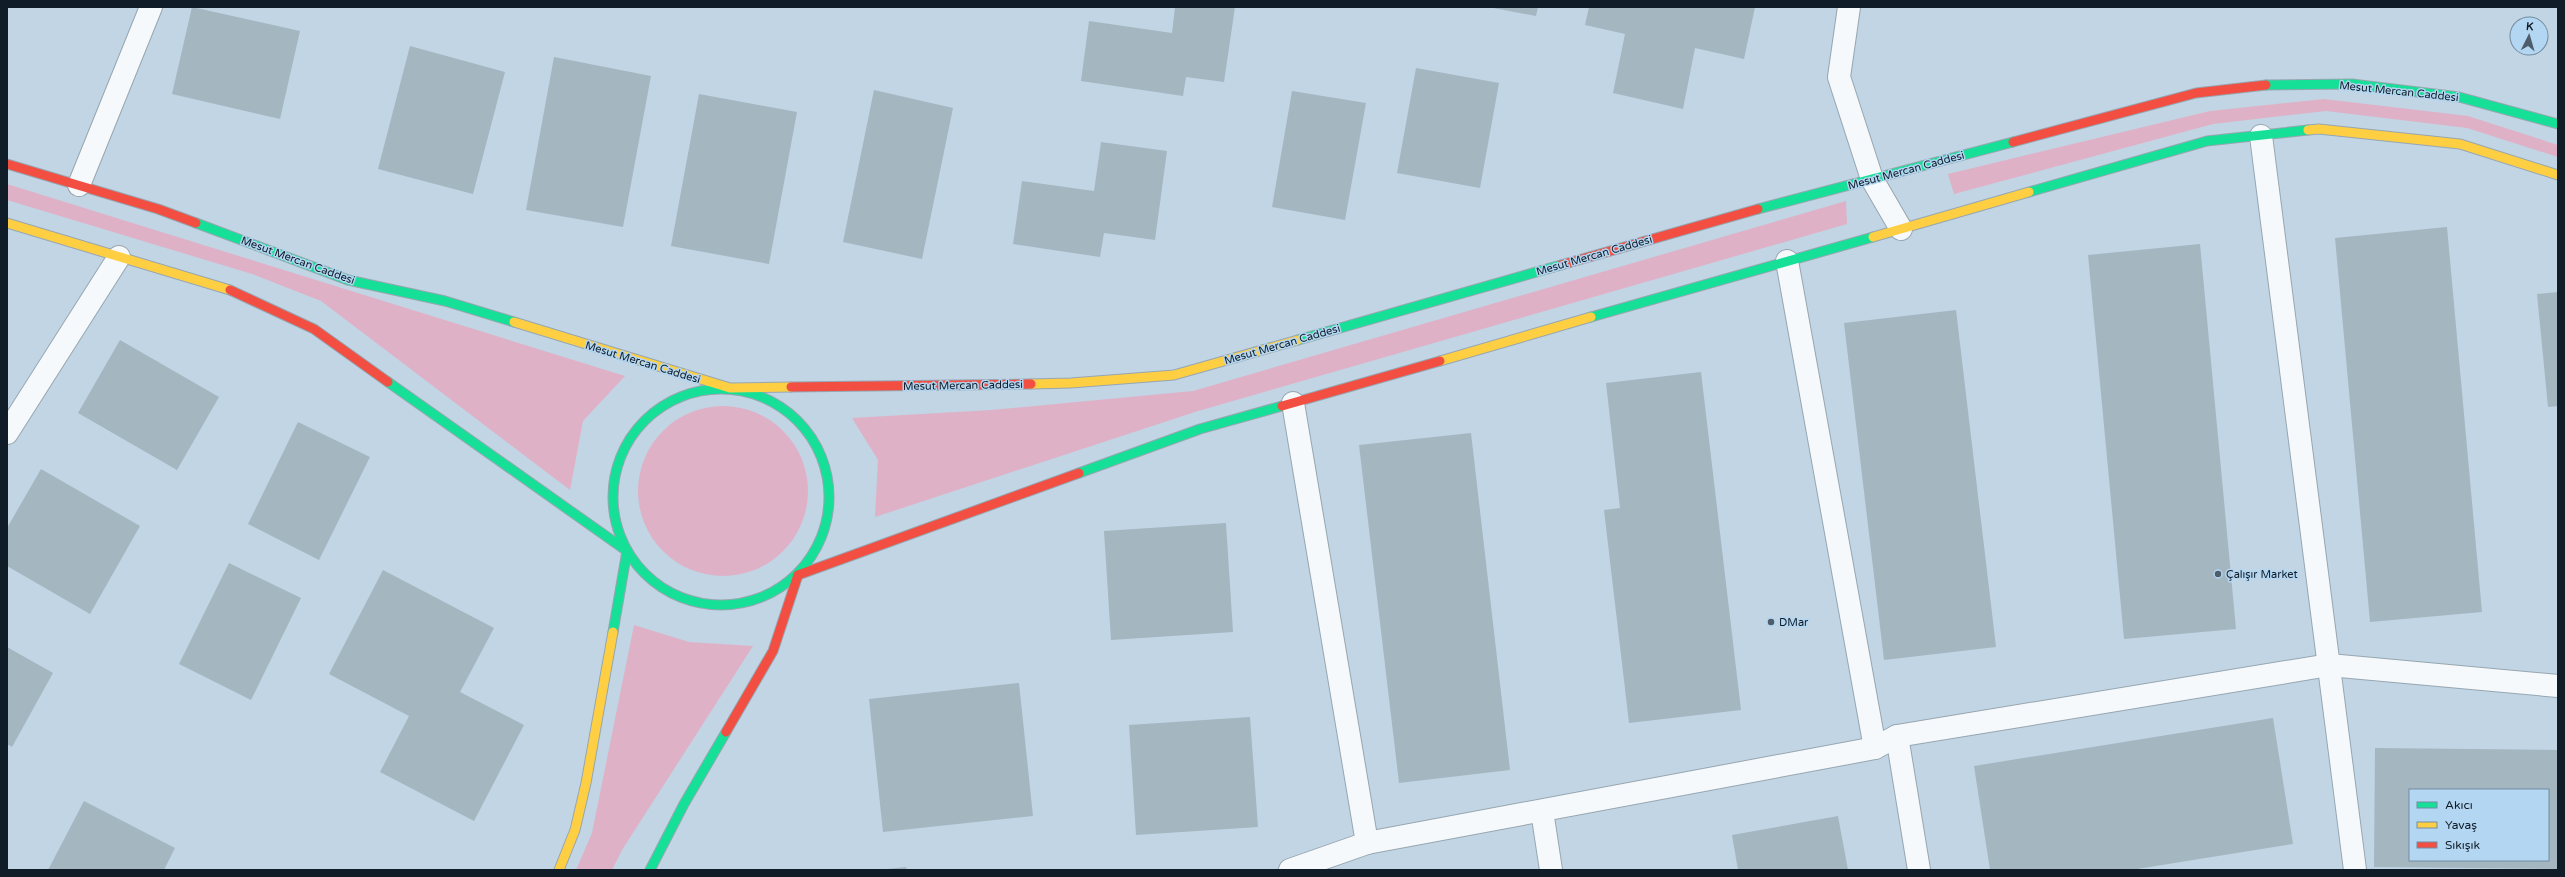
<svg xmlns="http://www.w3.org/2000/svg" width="2565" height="877" viewBox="0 0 2565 877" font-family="'Varela Round',sans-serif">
<rect width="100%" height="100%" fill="#c1d5e4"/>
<g fill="#dfb1c7">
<path d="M2324,99L2468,116L2558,145V157L2467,128L2326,111L2213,124L1954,194L1948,174L2210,111Z"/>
<path d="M7,184L625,376L583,421L570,490L321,301L252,274L7,200Z"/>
<path d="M1846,201L1847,224L1198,411L875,517L878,460L852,418L991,410L1193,391Z"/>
<circle cx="723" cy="491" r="85"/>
<path d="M634,625L689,642L753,646L622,850L612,870H576L592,833Z"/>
</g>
<g fill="#a4b6c0" fill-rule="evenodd">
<path d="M192,7L300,31L280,119L172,94Z"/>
<path d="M1175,7H1235L1224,82L1186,77L1183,96L1081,81L1089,21L1172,33Z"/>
<path d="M1488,7H1538L1536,16Z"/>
<path d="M1589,7H1755L1744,59L1695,48L1683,109L1613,93L1625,34L1585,25Z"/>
<path d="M410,46L505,72L473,194L378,169Z"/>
<path d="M554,57L651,76L623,227L526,210Z"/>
<path d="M1416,68L1499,83L1480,188L1397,173Z"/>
<path d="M874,90L953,108L922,259L843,242Z"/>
<path d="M1292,91L1366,103L1345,220L1272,207Z"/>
<path d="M699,94L797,112L769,264L671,246Z"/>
<path d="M1101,142L1167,151L1155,240L1104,233L1100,257L1013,244L1022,181L1094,191Z"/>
<path d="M2447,227L2482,612L2370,622L2335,238Z"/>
<path d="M2200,244L2236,629L2124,639L2088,255Z"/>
<path d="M2558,292V406L2548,407L2537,294Z"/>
<path d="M1956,310L1996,647L1884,660L1844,323Z"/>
<path d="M120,340L219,397L177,470L78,413Z"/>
<path d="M1701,372L1741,710L1629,723L1604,510L1620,508L1606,383Z"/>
<path d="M298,422L370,457L319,560L248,524Z"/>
<path d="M1471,433L1510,770L1399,783L1359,445Z"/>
<path d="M41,469L140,526L90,614L7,566V528Z"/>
<path d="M1226,523L1233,632L1111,640L1104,531Z"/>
<path d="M229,563L301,598L251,700L179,664Z"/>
<path d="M383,570L494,628L460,692L524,725L474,821L380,772L409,716L329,674Z"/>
<path d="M7,647L53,673L12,747L7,744Z"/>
<path d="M1019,683L1033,816L883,832L869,699Z"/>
<path d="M1250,717L1258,827L1136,835L1129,725Z"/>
<path d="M2273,718L2293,844L2131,870H1990L1974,766Z"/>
<path d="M2375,748L2558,750V869L2374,867ZM2410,790H2548V860H2410Z"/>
<path d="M84,801L175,848L164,870H48Z"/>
<path d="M1838,816L1848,870H1738L1732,835Z"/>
<path d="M906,867L907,870H887V869Z"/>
</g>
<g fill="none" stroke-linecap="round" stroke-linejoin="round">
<defs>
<g id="street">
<path d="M1849,7L1839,77L1872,179L1901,229"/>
<path d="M2261,136L2355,870"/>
<path d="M79,185L151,7"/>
<path d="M1787,261L1875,748"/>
<path d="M1293,403L1367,843"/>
<path d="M7,433L119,257"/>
<path d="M1897,736L1919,870"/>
<path d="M1542,811L1551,870"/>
<path d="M1290,870L1367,843L1875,748L1897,736L2329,665L2558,686"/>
</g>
<g id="fast">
<path d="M2266,85L2352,84L2459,97L2558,124"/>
<path d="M2029,192L2207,141L2308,130"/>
<path d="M1758,209L2013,142"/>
<path d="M196,223L348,280L445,301L514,322"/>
<path d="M1591,317L1873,237"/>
<path d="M1298,340L1561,265"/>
<path d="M388,382L627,551"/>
<circle cx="721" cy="497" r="108"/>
<path d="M1079,473L1200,429L1282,406"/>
<path d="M613,632L627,551"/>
<path d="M650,870L684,804L726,732"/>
</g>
<g id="slow">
<path d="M2308,130L2319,129L2460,144L2558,175"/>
<path d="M7,223L230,290"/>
<path d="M1873,237L2029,192"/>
<path d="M514,322L730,388L791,387"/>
<path d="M1440,361L1591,317"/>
<path d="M1031,384L1071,383L1174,375L1298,340"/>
<path d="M559,870L575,830L586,783L613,632"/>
</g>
<g id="jam">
<path d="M2013,142L2196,93L2266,85"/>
<path d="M7,164L158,209L196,223"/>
<path d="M1561,265L1758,209"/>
<path d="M230,290L314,329L388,382"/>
<path d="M791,387L1031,384"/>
<path d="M1282,406L1440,361"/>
<path d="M798,575L1079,473"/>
<path d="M726,732L773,651L798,575"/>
</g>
</defs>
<use href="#street" stroke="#97a6b1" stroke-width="24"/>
<use href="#fast" stroke="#97a6b1" stroke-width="11"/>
<use href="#slow" stroke="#97a6b1" stroke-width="11"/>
<use href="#jam" stroke="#97a6b1" stroke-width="11"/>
<use href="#street" stroke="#f6f9fb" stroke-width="22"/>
<use href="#fast" stroke="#16e098" stroke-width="9"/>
<use href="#slow" stroke="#ffcf43" stroke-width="9"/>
<use href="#jam" stroke="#f24e42" stroke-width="9"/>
</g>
<g fill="#4e5d69" stroke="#b3d6f2" stroke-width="1.5">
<circle cx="2218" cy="574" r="4"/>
<circle cx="1771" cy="622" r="4"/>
</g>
<g text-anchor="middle" stroke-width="3" stroke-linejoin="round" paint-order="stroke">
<g font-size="11" fill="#101c27" stroke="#b3d6f2">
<text transform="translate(2399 91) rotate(6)" y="4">Mesut Mercan Caddesi</text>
<text transform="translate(1906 170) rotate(-15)" y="4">Mesut Mercan Caddesi</text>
<text transform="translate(1594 255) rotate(-16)" y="4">Mesut Mercan Caddesi</text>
<text transform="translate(298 260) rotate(20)" y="4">Mesut Mercan Caddesi</text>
<text transform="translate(1282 344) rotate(-16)" y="4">Mesut Mercan Caddesi</text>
<text transform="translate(643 362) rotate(17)" y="4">Mesut Mercan Caddesi</text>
<text transform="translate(963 385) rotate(-1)" y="4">Mesut Mercan Caddesi</text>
</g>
<g font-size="11" fill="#101c27" stroke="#b3d6f2" text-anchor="start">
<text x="2226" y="578">Çalışır Market</text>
<text x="1779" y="626">DMar</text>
</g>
</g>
<rect width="2565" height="877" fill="none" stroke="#101c27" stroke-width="16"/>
<rect x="2409" y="789" width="140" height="72" fill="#b3d6f2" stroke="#728ca1"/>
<rect x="2417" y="802" width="20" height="6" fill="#16e098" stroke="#728ca1"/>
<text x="2445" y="809" font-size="12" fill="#101c27">Akıcı</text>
<rect x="2417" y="822" width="20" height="6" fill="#ffcf43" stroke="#728ca1"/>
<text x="2445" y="829" font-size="12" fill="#101c27">Yavaş</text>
<rect x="2417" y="842" width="20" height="6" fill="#f24e42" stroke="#728ca1"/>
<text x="2445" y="849" font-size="12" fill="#101c27">Sıkışık</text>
<g transform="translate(2529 36) rotate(5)"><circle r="19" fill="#b3d6f2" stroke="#728ca1"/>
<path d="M0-3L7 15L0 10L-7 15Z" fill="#4e5d69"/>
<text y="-6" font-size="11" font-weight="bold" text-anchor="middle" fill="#101c27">K</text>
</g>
</svg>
